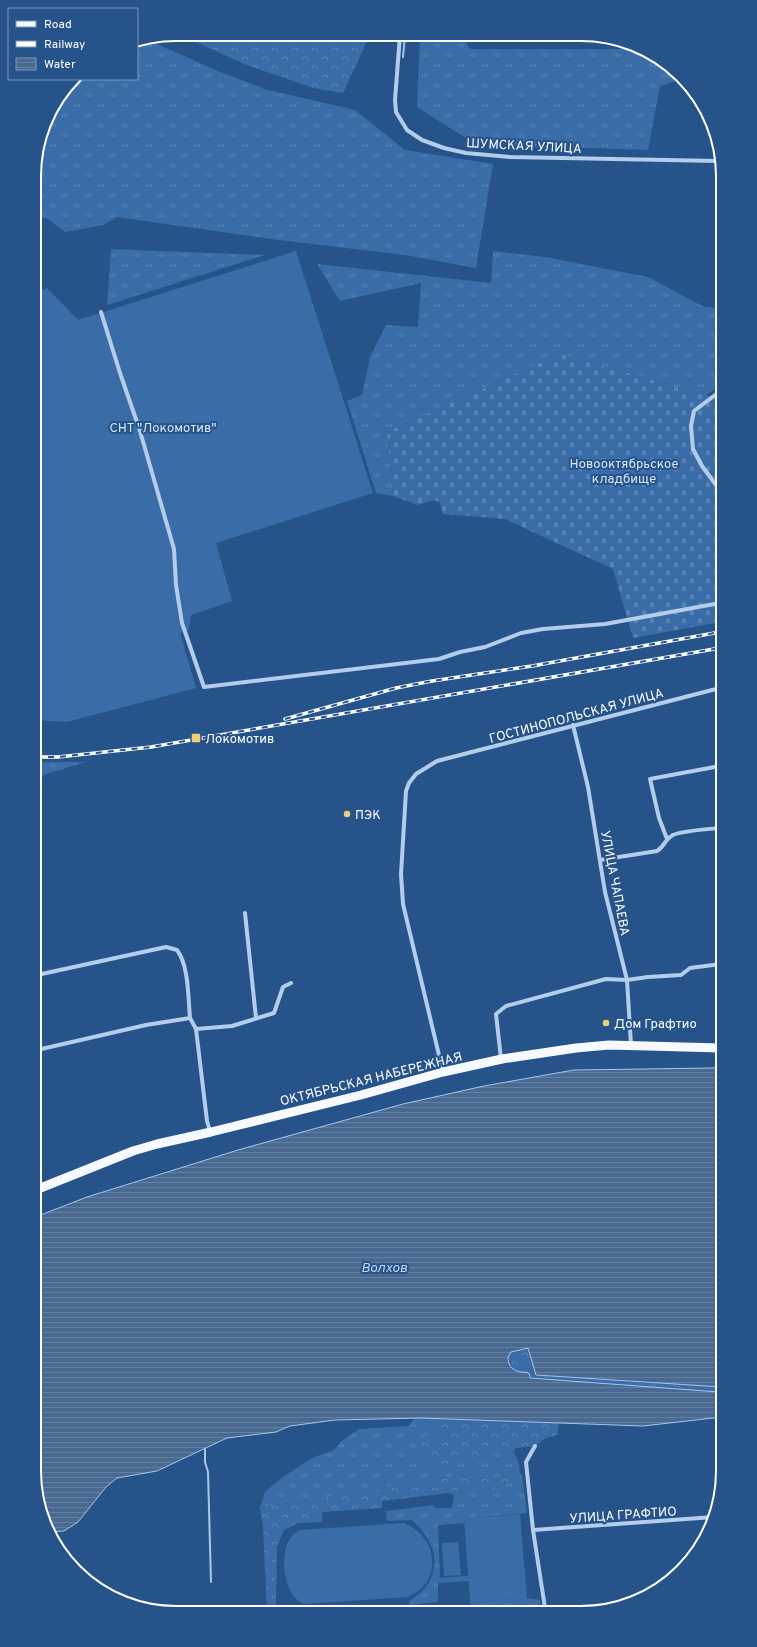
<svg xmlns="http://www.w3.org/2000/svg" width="757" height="1647" viewBox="0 0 757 1647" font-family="Overpass,sans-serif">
<defs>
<pattern id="grass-tufts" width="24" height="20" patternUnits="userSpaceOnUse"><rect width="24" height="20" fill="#3a6da7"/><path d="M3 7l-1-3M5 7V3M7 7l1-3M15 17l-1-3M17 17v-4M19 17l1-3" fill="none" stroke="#5883b4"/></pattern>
<pattern id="forest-crowns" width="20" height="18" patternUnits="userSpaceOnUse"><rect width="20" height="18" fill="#3a6da7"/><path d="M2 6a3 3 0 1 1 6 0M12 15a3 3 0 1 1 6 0" fill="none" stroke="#5883b4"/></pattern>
<pattern id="cemetery-stones" width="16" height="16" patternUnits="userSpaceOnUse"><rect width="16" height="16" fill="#3a6da7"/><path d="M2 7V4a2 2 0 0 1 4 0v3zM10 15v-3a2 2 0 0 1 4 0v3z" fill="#5883b4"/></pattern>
<pattern id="water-rules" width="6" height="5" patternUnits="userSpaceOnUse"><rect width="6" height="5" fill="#496990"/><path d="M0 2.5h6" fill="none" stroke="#6480a1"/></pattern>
</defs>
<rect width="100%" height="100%" fill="#26538a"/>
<g fill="url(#grass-tufts)">
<path d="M420,36H462L470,49H633L675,69L683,79L660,86L648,150L529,146L472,142L417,107Z"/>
<path d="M148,40L220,72L268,90L355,110L405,150L493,164L476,268L405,255L271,239L117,217L103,225L65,232L47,218L34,217V166L49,113L75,79H137V42Z"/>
<path d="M111,249L265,255L107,305Z"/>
<path d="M493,251L545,257L648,277L704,307L719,308V387L706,395L560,354L387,432L393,496L376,493L347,401L362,395L370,357L386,325L418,327L421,283L340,301L317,264L491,283Z"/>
<path d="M36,762H86L36,777Z"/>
<path d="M536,1375L722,1387V1393L534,1378Z"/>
<path d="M414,1418H428L435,1433L444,1428L452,1429L436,1445L426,1435L450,1463L465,1454L482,1458L495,1444L514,1452L519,1464L520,1473L497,1481L474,1474L443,1478L260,1508L265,1492L283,1477L312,1458L334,1450L343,1440L359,1429L409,1426Z"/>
<path d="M522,1475L527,1513L464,1519V1523L438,1525L440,1578L468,1576L469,1581L438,1583V1602L410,1605L409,1601C414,1597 420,1594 424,1589C444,1564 433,1539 412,1520L387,1521L386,1511L433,1505L436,1508H452L454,1495L477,1486L490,1491Z"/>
<path d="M527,1598L540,1600L541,1608L471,1609L470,1602Z"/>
</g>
<g fill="url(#forest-crowns)">
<path d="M179,34L370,35L343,93L313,88L244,64Z"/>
<path d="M528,1347L536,1375L534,1378H530L529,1373C517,1372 501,1369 510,1352Z"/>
<path d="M428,1418L559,1423L557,1435L546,1438L535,1446L515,1448L514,1452L495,1444L482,1458L465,1454L450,1463L435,1470L416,1449L426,1434L436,1445L451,1430L444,1428L435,1433Z"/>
<path d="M520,1473L522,1475L490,1491L477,1486L454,1495L449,1493L382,1501V1508L322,1512V1522L298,1523L284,1530L277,1547L276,1601L277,1610H267L263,1527L260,1508L443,1478L474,1474L497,1481Z"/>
</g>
<path fill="url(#cemetery-stones)" d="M560,354L717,398L719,397L720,622L633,638L613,569L505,519L443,514L440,503L434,500L418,505L393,496L387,432Z"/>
<g fill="#3a6da7">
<path d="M296,251L373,493L216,543L232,601L191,615L189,630L180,633L196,688L67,722L36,720L35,292L47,288L78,320Z"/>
<path d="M520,1514L527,1598L470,1602L464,1519Z"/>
<path d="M404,1523C438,1537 444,1581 408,1597L304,1604C283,1596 278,1552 292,1536C293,1534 297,1532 299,1530Z"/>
<path d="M458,1542L461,1575L444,1576L442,1543Z"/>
</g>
<path fill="url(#water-rules)" stroke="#a7c7ea" d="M721,1066L722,1387L536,1375L528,1348L511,1352L508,1357C508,1371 518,1372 529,1373L530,1378L719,1392L722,1393V1417L643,1426L421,1418L335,1420L290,1426L276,1432L227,1438L157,1471L117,1478L106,1487L78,1522L64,1531L49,1532L39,1508L38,1216L87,1197L238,1150L403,1104L484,1086L574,1070L713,1068Z"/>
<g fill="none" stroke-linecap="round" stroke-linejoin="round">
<g stroke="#a7c7ea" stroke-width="2">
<path d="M403,57L405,35"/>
<path d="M205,1449V1462L208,1472L211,1582"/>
</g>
<g stroke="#b3cdea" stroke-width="4">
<path d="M400,35L395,100L396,112L407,130L422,140L444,148L466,153L510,157L718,161"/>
<path d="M101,312L120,373L140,431L174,549L176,585L182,623L204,687L439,659L460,652L485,647L521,633L543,629L605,624L720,603"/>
<path d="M719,392L694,411L691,426L693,449L702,466L719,489"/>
<path d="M573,725L588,787L605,892L627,980L631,1045"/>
<path d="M719,766L720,782"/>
<path d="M667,839L659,818L650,779L720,766"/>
<path d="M600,860L657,851C664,847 665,839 673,835C681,831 709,829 720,828"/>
<path d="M245,913L256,1018"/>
<path d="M37,975L166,947L177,950C189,966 188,997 190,1018"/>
<path d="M196,1029L207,1121L210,1131"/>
<path d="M37,1050L146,1025L190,1018L196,1029L232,1026L274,1013L283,987L291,983"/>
<path d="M501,1059L496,1014L506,1006L606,979L627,980L648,977L681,975L690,968L721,964"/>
<path d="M443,1072L403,904L401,874L406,791L409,783L416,774L437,761L720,688"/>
<path d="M535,1446L526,1462L533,1530L545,1608"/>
<path d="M533,1530L714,1517"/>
</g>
<path stroke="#f6fafe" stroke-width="9" d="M38,1189L133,1151L157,1144L211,1132L361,1095L443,1072L502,1059L576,1048L609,1045L721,1048"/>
<defs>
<g id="rail">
<path d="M285,719L396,688L432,681L532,666L720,632"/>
<path d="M36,757H58L151,747L720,648"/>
</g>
</defs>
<use href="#rail" stroke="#fff" stroke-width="3.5"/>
<use href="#rail" stroke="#26538a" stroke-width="2" stroke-dasharray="6" stroke-linecap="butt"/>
</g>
<g fill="#f3ce78" stroke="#26538a" stroke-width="1.5">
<rect x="191" y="733" width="10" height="10" rx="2"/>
<circle cx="347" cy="814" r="4"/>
<circle cx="606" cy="1023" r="4"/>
</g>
<g text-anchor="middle" stroke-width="4" stroke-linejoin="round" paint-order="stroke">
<g font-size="13" fill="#fff" stroke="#26538a">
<text transform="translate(524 145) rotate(3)" y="5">ШУМСКАЯ УЛИЦА</text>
<text transform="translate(576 715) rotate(-15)" y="5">ГОСТИНОПОЛЬСКАЯ УЛИЦА</text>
<text transform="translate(616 883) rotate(79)" y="5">УЛИЦА ЧАПАЕВА</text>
<text transform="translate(371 1078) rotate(-14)" y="5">ОКТЯБРЬСКАЯ НАБЕРЕЖНАЯ</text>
<text transform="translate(623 1514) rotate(-4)" y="5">УЛИЦА ГРАФТИО</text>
</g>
<g font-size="13" fill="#d7e6f7" stroke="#26538a">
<text x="163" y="432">СНТ "Локомотив"</text>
<text x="624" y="468">Новооктябрьское<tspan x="624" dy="15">кладбище</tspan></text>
</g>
<g font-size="13" fill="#fff" stroke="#26538a" text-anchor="start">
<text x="205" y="743">Локомотив</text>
<text x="355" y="819">ПЭК</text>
<text x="614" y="1028">Дом Графтио</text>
</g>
<g font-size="14" font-style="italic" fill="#bfd6f1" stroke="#26538a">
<text x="384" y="1272">Волхов</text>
</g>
</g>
<path d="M0 0H757V1647H0ZM176 41H581A135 135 0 0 1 716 176V1471A135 135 0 0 1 581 1606H176A135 135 0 0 1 41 1471V176A135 135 0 0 1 176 41Z" fill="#26538a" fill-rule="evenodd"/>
<path fill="none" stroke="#fff" stroke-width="2" d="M176 41H581A135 135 0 0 1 716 176V1471A135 135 0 0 1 581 1606H176A135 135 0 0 1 41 1471V176A135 135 0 0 1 176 41Z"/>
<rect x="8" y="8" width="130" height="72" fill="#26538a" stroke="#7d98b9"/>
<rect x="16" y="21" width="20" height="6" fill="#f6fafe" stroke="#7d98b9"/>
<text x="44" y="28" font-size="12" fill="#ffffff">Road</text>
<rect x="16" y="41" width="20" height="6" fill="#ffffff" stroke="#7d98b9"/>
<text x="44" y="48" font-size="12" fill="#ffffff">Railway</text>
<rect x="16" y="58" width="20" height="12" fill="url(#water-rules)" stroke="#7d98b9"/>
<text x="44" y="68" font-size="12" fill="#ffffff">Water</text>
</svg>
